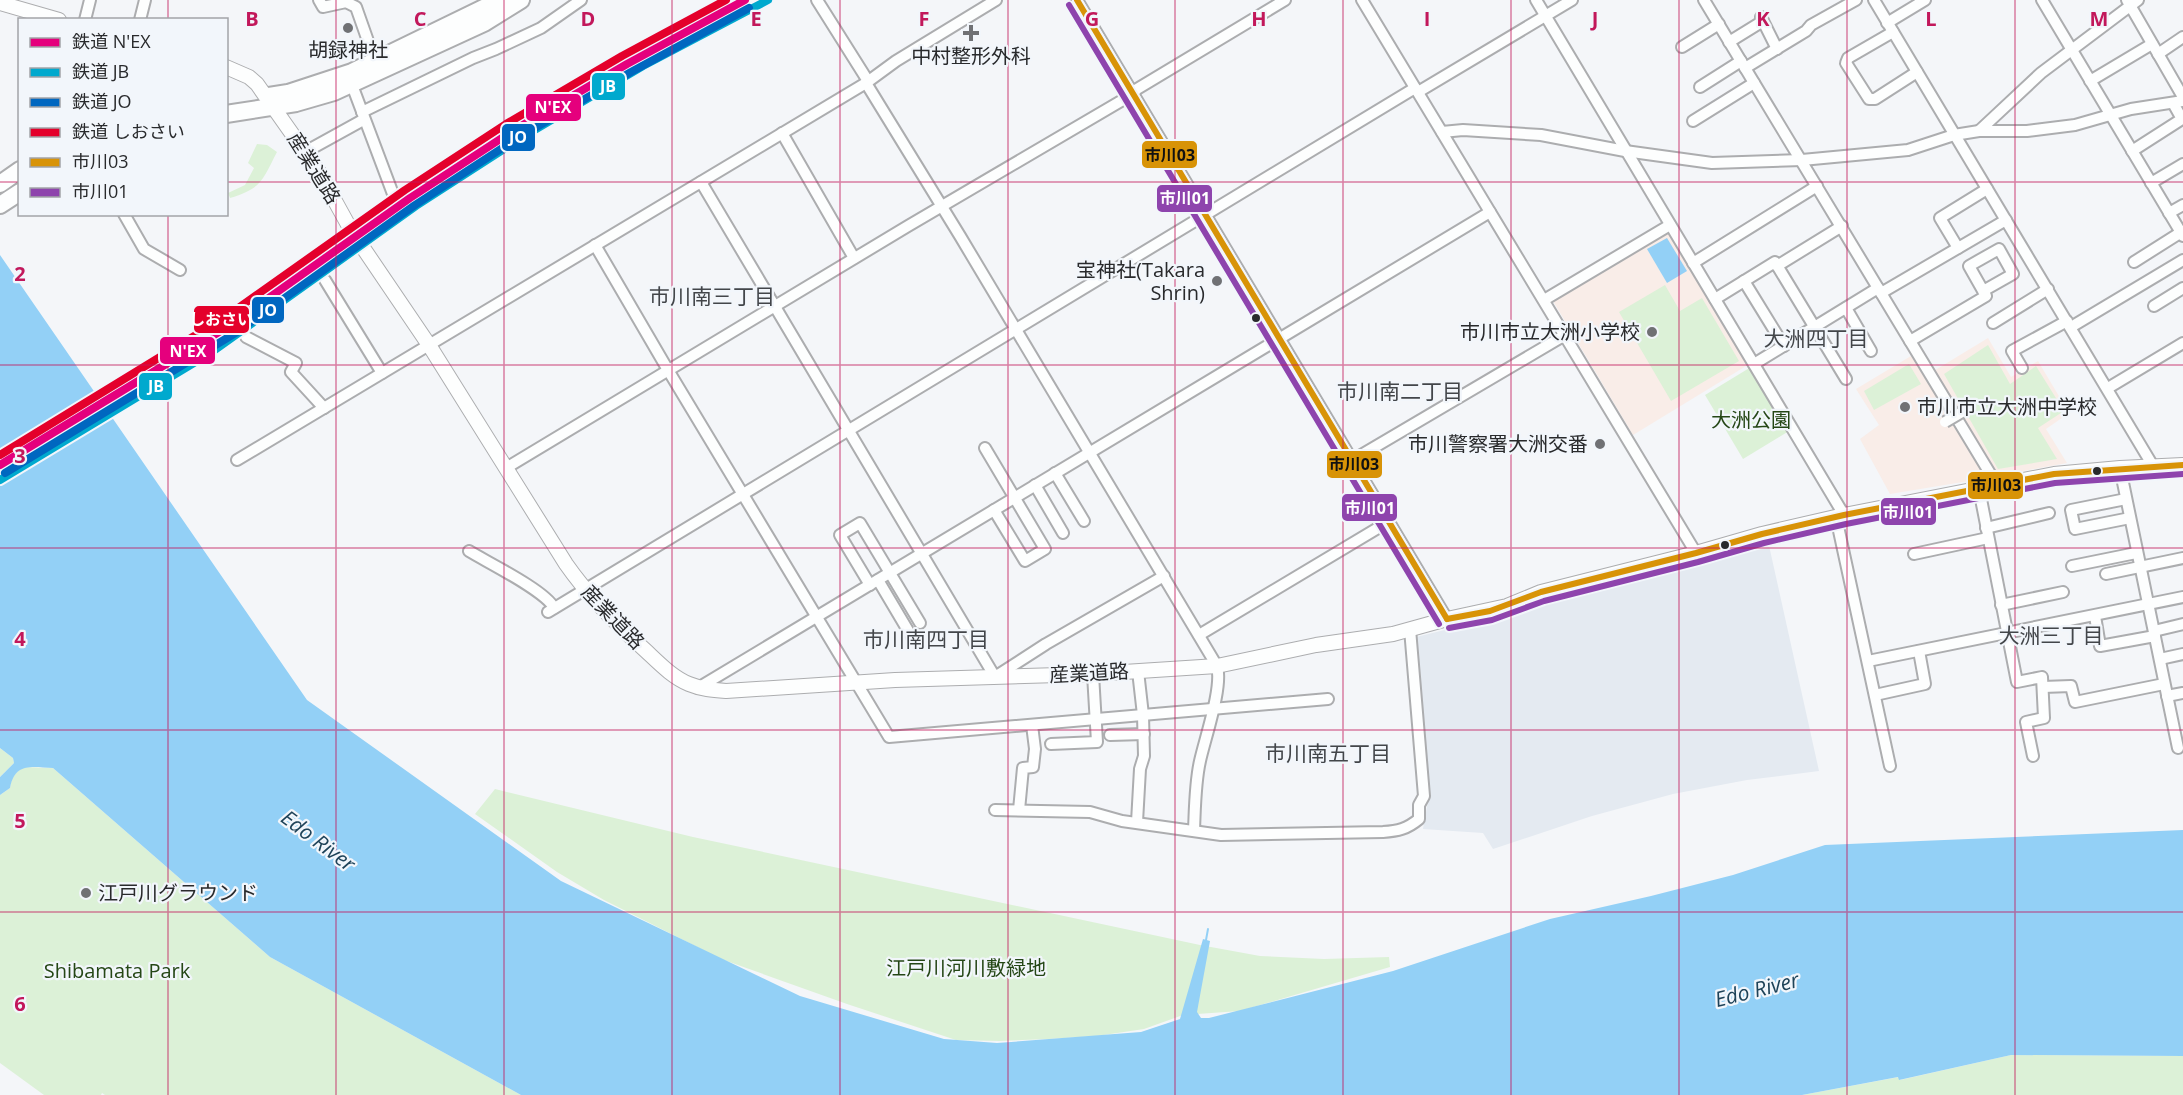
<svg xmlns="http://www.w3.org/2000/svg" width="2183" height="1095" viewBox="0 0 2183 1095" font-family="'Open Sans','Noto Sans JP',sans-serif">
<rect width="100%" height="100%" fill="#f4f6f9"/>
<path fill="#e4eaf1" d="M1768,541L1819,771L1747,780L1673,794L1592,816L1493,849L1483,833L1423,829L1428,801L1416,637L1502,616L1537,601Z"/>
<g fill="#f9ede8">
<path d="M1670,230L1751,363L1633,435L1553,301Z"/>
<path d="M1988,338L2011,377L2038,361L2069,413L2046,429L2067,463L1996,476L1932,372Z"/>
<path d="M1911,356L1987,478L1890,494L1860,439L1879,425L1856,389Z"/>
</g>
<g fill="#dcf1d7">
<path d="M257,144L267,145L277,152C262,181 262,188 230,198L228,193L245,185L254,168L248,163Z"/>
<path d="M1665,285L1680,311L1702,298L1739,361L1671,401L1619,312Z"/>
<path d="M1988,345L2010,384L2036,366L2064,411L2038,428L2057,459L1998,469L1944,374Z"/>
<path d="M1909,364L1921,384L1874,410L1864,391Z"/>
<path d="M1751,367L1789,431L1743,459L1705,395Z"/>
<path d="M0,748L13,758L14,763L0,777Z"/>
<path d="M24,767L53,768L270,957L521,1095H105L102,1093L101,1095H44L0,1063V795L10,788C11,778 15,772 24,767Z"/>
<path d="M495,789L693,837L1200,945L1260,956L1324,959L1389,957L1390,967L1240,1011L1183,1015L1144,1029L1097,1036L1048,1039L1000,1041L956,1040L847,1004L721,959L604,900L557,872L475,814Z"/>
<path d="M2011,1055L2183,1056V1095H1802L1899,1077L1900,1080Z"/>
</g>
<g fill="#93d0f6">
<path d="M1667,238L1687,271L1667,283L1647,249Z"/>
<path d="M0,255L307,700L561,881L800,996L944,1039L997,1043L1141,1032L1180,1019L1203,939L1210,941L1197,1012L1201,1018H1209L1393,971L1550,919L1651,896L1733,875L1825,845L2183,830V1056L2011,1055L1899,1080L1898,1077L1802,1095H521L270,957L53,768C32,767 15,762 10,788L0,795V777L14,763L13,758L0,748Z"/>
</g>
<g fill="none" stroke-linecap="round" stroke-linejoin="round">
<path stroke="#93d0f6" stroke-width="2" d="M1206,940L1208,929"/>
<defs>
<g id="minor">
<path d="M319,0L323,7L346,2L356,7L375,61"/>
<path d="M817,0L868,81"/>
<path d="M1077,0L1447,619"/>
<path d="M1362,0L1696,553"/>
<path d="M1536,0L1844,515"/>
<path d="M1704,0L1997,485"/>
<path d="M1874,0L2153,466"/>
<path d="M2042,0L2183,236"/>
<path d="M2127,0L2183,97"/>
<path d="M1761,17L1777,49"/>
<path d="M85,20L90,0"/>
<path d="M140,20L145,0"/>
<path d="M1887,23L1925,0"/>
<path d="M1893,32L1848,58L1846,63L1869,99H1875L1917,72"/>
<path d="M1729,42L1763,21"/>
<path d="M1682,47L1719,24"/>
<path d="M2158,54L2183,37"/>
<path d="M1745,68L1806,31L1811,25L1856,0"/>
<path d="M2090,81L2152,44"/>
<path d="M866,83L960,236L1217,666C1223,687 1205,738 1200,761C1195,783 1195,808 1194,830"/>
<path d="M352,85L393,194"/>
<path d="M1700,87L1741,61"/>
<path d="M1418,92L1572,0"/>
<path d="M362,112L473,58L496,49L541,28L581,0"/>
<path d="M1693,121L1754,83"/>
<path d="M1979,131L2041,73L2138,0"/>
<path d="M1442,132L1463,130L1541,135L1625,151L1712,163L1802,160L1908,150L1954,135L1979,131H2027L2075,125L2131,109L2183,101"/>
<path d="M782,133L854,258"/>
<path d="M2132,151L2182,119L2173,103"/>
<path d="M305,152L363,120"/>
<path d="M701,182L995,677L1046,644L1164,576"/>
<path d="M2151,183L2183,164"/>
<path d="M2169,213L2183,205"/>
<path d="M124,214L144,249L180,270"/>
<path d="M595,245L668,370L889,737L1328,699"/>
<path d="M1958,248L1940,218L1987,189"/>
<path d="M2134,262L2183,231"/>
<path d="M1693,263L1817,186"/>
<path d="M1777,266L1842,226"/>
<path d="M325,280L382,373"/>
<path d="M1744,281L1784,346"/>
<path d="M1881,293L2006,220"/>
<path d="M1715,299L1775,262L1846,379"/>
<path d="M1544,300L1670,225"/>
<path d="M2154,306L2183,288"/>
<path d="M1846,308L1871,351"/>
<path d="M1993,323L2048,289"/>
<path d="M2071,327L2183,260"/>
<path d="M246,337L296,363L291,372L324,408"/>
<path d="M1910,341L1986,296L1969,266L1999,249L2013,274L1983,291"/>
<path d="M1754,364L1878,288"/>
<path d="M2022,368L2012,351L2067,321"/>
<path d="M2108,388L2183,343"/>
<path d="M985,448L1045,549L1025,561L994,510"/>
<path d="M237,460L866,83L896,61L996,0"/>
<path d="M1351,461L1565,335"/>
<path d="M506,468L908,226L1133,94L1137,89L1285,0"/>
<path d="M2120,468L2178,748"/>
<path d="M1055,473L1084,521"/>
<path d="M1035,485L1063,533"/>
<path d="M1979,489L2017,682L2042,677L2044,718L2026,722L2033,756"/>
<path d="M2126,499L2071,510L2075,529L2130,518"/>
<path d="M1836,517L1890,766"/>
<path d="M1986,528L2049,513"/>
<path d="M469,551C487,562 546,591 554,608"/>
<path d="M1914,554L1988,538"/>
<path d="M2072,566L2136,553"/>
<path d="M2106,574L2183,558"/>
<path d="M878,580L913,639"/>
<path d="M870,585L840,535L860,523L920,623"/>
<path d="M2001,605L2063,592"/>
<path d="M548,612L1415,88"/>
<path d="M2095,616L2100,646L2155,636"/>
<path d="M2154,631L2183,624"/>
<path d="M1199,635L1388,522"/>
<path d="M2160,659L2183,654"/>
<path d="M1868,661L2183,597"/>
<path d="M2043,687L2071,686L2075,702L2164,684"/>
<path d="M698,688L1490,212"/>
<path d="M1875,695L1925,684L1919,651"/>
<path d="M2167,696L2183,693"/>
<path d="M1110,735L1144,734"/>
<path d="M1051,744L1097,742L1093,674"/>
<path d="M995,810L1090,812L1122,821L1221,835L1383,832C1398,831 1407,829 1419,819V805L1424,796L1410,629"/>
<path d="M1019,810L1023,768L1033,767L1035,749L1032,725"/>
<path d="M1137,822L1140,769L1144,756L1143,715L1138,671"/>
</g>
<g id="major">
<path d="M0,3L59,20"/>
<path d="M226,67L249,77L257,84L319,172L351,230L429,345L566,564C589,597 616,624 645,650C659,663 672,677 689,684C701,689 713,690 726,691L895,680L1093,674L1217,666L1316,645L1393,634L1447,619L1507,606L1541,592L1696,553L1762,534L1844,515L2054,474L2120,468L2183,465"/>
</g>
<g id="highway">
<path d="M269,96L288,93L352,72L500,0"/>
<path d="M226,114L296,103L334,92L484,23L521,0"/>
<path d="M0,184L20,170"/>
<path d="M0,205L20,192"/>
</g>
</defs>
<use href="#minor" stroke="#acadaf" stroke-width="14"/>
<use href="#major" stroke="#acadaf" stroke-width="16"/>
<use href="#highway" stroke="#acadaf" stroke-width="20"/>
<use href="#minor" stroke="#fdfefe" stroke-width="10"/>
<use href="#major" stroke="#fdfefe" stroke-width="14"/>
<use href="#highway" stroke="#fdfefe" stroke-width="16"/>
<defs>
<path id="minor-bridge" d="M1945,422L1962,412"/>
</defs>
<use href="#minor-bridge" stroke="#acadaf" stroke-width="14" stroke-linecap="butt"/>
<use href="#minor-bridge" stroke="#fdfefe" stroke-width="10"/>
<defs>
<g id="bus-1">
<path d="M1077,0L1447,619"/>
<path d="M1447,619L1490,611L1541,592L1696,553L1762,534L1844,515L2054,474L2183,465"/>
</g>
<g id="bus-2">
<path d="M1069,5L1439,624"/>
<path d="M1449,628L1492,620L1544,601L1698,562L1764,543L1846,524L2055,483L2183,474"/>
</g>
</defs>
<use href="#bus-1" stroke="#f2f6fb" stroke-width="10"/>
<use href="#bus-2" stroke="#f2f6fb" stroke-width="10"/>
<use href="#bus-1" stroke="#d89307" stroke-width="6"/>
<use href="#bus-2" stroke="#8e44ad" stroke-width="6"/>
<defs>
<path id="rail-1" d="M0,465L232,324L410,198L511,132L627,64L745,0"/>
<path id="rail-2" d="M0,480L212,352L416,206L521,138L643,66L768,0"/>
<path id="rail-3" d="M5,473L237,332L415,205L516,139L631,72L749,8"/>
<path id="rail-4" d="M0,455L227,316L405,190L506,124L622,56L726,0"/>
</defs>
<use href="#rail-1" stroke="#f2f6fb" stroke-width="12"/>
<use href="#rail-2" stroke="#f2f6fb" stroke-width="12"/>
<use href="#rail-3" stroke="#f2f6fb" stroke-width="12"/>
<use href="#rail-4" stroke="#f2f6fb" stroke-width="12"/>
<use href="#rail-1" stroke="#e5007d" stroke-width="8"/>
<use href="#rail-2" stroke="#00a9ce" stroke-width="8"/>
<use href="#rail-3" stroke="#0067c0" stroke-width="8"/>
<use href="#rail-4" stroke="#e4002b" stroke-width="8"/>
</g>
<path fill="none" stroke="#c2185b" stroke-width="1.5" stroke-opacity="0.55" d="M168,0V20M336,0V1095M504,0V1095M672,0V1095M840,0V1095M1008,0V1095M1175,0V1095M1343,0V1095M1511,0V1095M1679,0V1095M1847,0V1095M2015,0V1095M0,182H20M226,182H2183M168,214V1095M0,365H2183M0,548H2183M0,730H2183M0,912H2183"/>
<g fill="#707174" stroke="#f2f6fb" stroke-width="2">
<circle cx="348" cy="28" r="6"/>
<path d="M968 24h6v6h6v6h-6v6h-6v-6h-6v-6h6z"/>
<circle cx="1217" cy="281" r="6"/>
<circle cx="1652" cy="332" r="6"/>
<circle cx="1905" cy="407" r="6"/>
<circle cx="1600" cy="444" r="6"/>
<circle cx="86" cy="893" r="6"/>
</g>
<g fill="#292a2c" stroke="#f2f6fb" stroke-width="2">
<circle cx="1256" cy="318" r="5"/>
<circle cx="2097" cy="471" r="5"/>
<circle cx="1725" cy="545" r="5"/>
</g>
<g text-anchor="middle" stroke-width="4.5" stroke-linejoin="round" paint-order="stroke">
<g font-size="20" fill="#292a2c" stroke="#f2f6fb" text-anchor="end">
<text x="348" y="57" text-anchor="middle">胡録神社</text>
<text x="971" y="63" text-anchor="middle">中村整形外科</text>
<text x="1205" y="277">宝神社(Takara<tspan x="1205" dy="23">Shrin)</tspan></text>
<text x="1640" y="339">市川市立大洲小学校</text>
<text x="1917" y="414" text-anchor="start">市川市立大洲中学校</text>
<text x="1588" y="451">市川警察署大洲交番</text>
<text x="98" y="900" text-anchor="start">江戸川グラウンド</text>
</g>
<g font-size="20" fill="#292a2c" stroke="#f2f6fb">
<text transform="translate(314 168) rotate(58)" y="7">産業道路</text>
<text transform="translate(613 617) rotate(46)" y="7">産業道路</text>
<text transform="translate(1089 673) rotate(-3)" y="7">産業道路</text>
</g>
<g font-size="20" fill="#254716" stroke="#f2f6fb">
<text x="1751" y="427">大洲公園</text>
<text x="966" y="975">江戸川河川敷緑地</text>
<text x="117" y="978">Shibamata Park</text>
</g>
<g font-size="21" fill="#43464a" stroke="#f2f6fb">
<text x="712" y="304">市川南三丁目</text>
<text x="1816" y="346">大洲四丁目</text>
<text x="1400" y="399">市川南二丁目</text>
<text x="2051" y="643">大洲三丁目</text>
<text x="926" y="647">市川南四丁目</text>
<text x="1328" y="761">市川南五丁目</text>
</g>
<g font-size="21" font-style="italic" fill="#1e4359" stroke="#f2f6fb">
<text transform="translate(318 841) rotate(37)" y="7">Edo River</text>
<text transform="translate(1757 990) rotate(-14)" y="7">Edo River</text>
</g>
</g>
<g font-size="20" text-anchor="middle" font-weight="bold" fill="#c2185b" stroke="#f2f6fb" stroke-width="4.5" stroke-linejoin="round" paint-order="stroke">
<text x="252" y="26">B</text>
<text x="420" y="26">C</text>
<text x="588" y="26">D</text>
<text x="756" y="26">E</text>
<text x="924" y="26">F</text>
<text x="1092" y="26">G</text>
<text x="1259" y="26">H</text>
<text x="1427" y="26">I</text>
<text x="1595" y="26">J</text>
<text x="1763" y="26">K</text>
<text x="1931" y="26">L</text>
<text x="2099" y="26">M</text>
<text x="20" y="281">2</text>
<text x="20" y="463">3</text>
<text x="20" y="646">4</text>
<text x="20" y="828">5</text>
<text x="20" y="1011">6</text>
</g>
<g stroke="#f2f6fb" stroke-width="2">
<rect x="591" y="72" width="35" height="29" rx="6" fill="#00a9ce"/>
<rect x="525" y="93" width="57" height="29" rx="6" fill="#e5007d"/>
<rect x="501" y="123" width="35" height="29" rx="6" fill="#0067c0"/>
<rect x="1141" y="140" width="57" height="29" rx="6" fill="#d89307"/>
<rect x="1156" y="184" width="57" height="29" rx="6" fill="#8e44ad"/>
<rect x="251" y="296" width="34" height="28" rx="6" fill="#0067c0"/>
<rect x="193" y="305" width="57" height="29" rx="6" fill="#e4002b"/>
<rect x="159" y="336" width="57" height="29" rx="6" fill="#e5007d"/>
<rect x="138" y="372" width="35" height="29" rx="6" fill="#00a9ce"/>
<rect x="1326" y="450" width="57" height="29" rx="6" fill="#d89307"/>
<rect x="1967" y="471" width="57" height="29" rx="6" fill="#d89307"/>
<rect x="1341" y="493" width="57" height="29" rx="6" fill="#8e44ad"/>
<rect x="1880" y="497" width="57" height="29" rx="6" fill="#8e44ad"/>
</g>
<g font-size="16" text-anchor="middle" font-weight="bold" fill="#fff">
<text x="608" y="92">JB</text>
<text x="553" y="113">N'EX</text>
<text x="518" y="143">JO</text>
<text x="1185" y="204">市川01</text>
<text x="268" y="316">JO</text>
<text x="221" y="325">しおさい</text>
<text x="188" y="357">N'EX</text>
<text x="156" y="392">JB</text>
<text x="1370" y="514">市川01</text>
<text x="1908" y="518">市川01</text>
</g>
<g font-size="16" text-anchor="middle" font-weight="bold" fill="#111">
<text x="1170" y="161">市川03</text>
<text x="1354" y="470">市川03</text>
<text x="1996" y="491">市川03</text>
</g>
<rect x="18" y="18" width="210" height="198" fill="#f2f6fb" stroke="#a2a4a8" stroke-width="1.5"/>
<rect x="30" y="38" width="30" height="9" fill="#e5007d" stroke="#a2a4a8" stroke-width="1.5"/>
<text x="72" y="48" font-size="18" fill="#292a2c">鉄道 N'EX</text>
<rect x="30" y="68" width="30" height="9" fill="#00a9ce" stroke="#a2a4a8" stroke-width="1.5"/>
<text x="72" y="78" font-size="18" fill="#292a2c">鉄道 JB</text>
<rect x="30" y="98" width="30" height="9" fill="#0067c0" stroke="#a2a4a8" stroke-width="1.5"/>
<text x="72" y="108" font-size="18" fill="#292a2c">鉄道 JO</text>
<rect x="30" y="128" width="30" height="9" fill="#e4002b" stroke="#a2a4a8" stroke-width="1.5"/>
<text x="72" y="138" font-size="18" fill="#292a2c">鉄道 しおさい</text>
<rect x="30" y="158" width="30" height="9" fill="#d89307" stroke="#a2a4a8" stroke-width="1.5"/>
<text x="72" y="168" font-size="18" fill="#292a2c">市川03</text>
<rect x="30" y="188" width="30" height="9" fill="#8e44ad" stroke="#a2a4a8" stroke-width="1.5"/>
<text x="72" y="198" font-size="18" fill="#292a2c">市川01</text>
</svg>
